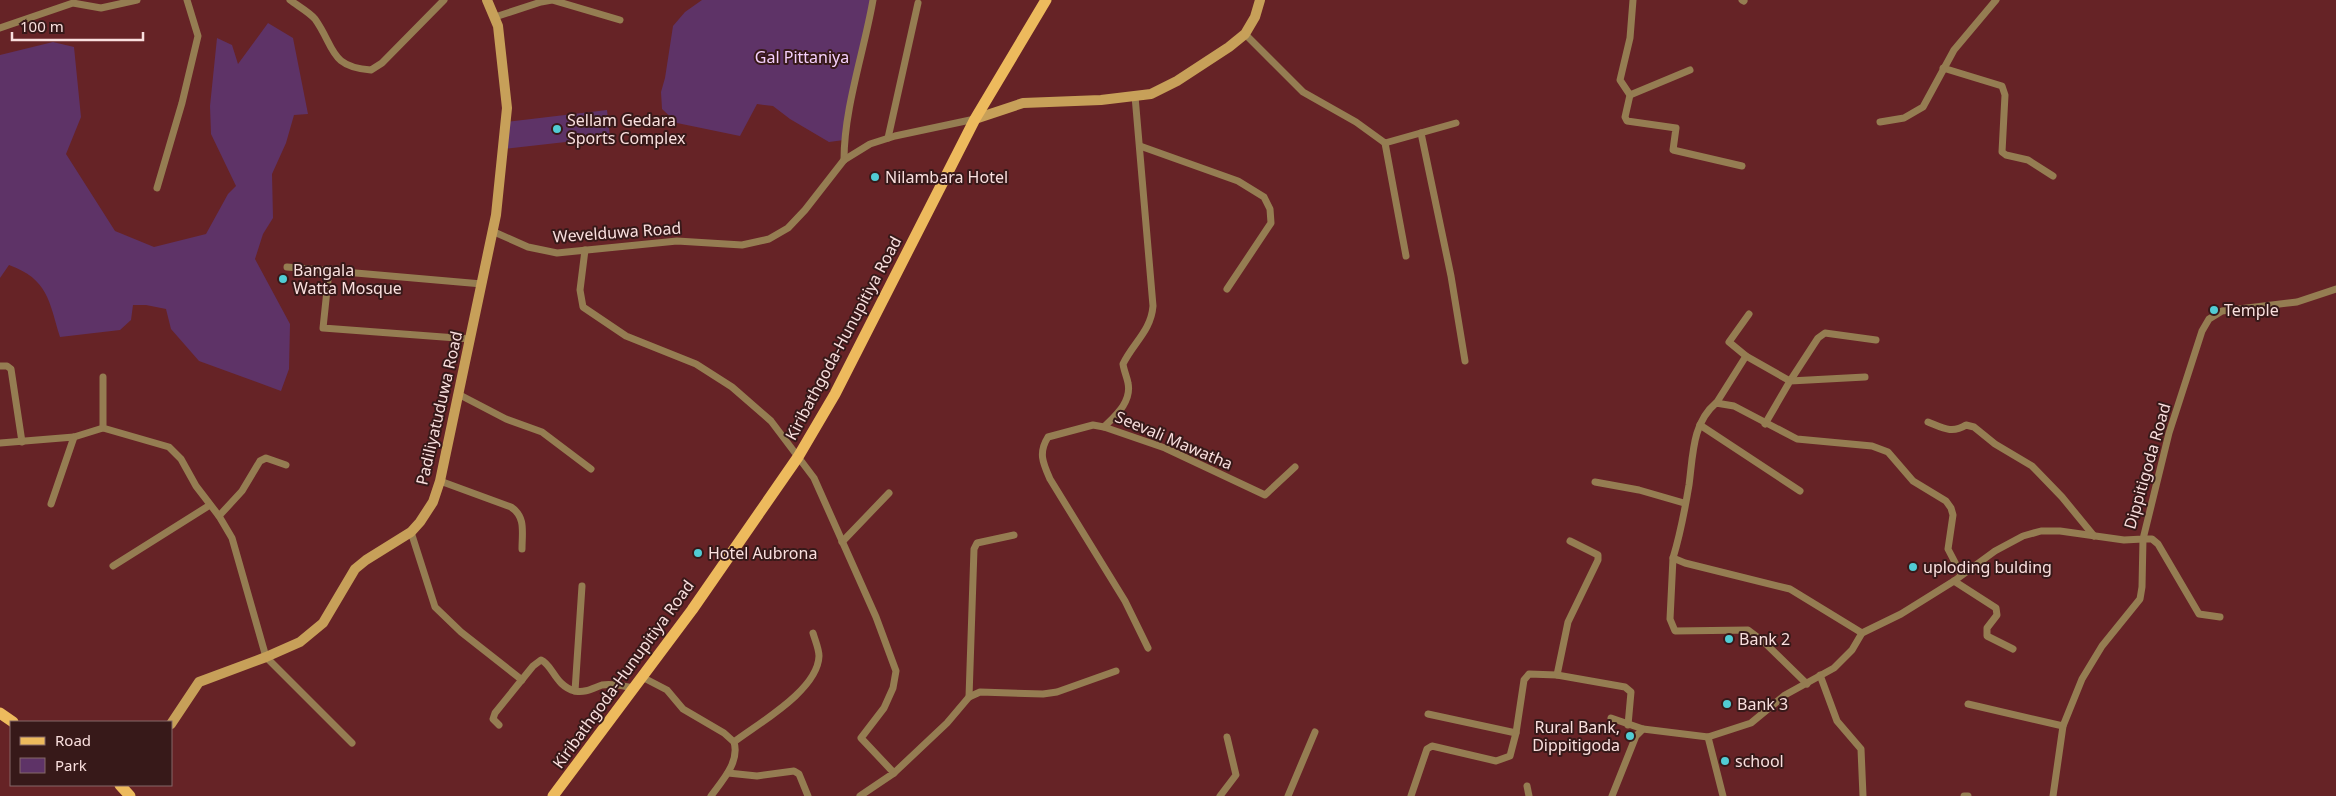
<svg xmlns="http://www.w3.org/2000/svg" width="2336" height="796" viewBox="0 0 2336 796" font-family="'Noto Sans',sans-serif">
<rect width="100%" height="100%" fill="#662326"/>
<g fill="#5e3367">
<path d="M702,0H872L844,140L829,142L790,119L773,106L757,104L740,136L677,123L662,109L661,92L665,78L673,26L685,12Z"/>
<path d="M268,23L293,38L308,114L294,115L286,143L272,174L273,218L263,234L255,259L290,324L289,369L281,391L199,361L171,329L166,309L146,305H133L131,320L120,330L60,337C49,301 48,279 9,265L0,278V55L53,42L74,47L81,117L66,154L115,231L154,247L206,234L228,194L236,186L211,134L210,106L217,38L232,45L238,64Z"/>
<path d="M607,110L610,137L503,149L506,122Z"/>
</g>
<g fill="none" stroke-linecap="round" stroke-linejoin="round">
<g stroke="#957d52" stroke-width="7">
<path d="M290,0C298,6 309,12 315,19C335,47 329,67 371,70L382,63L444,0"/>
<path d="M1633,0L1630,38L1620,80L1630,95L1625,117L1627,121L1676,128L1673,150L1742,166"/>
<path d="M1742,0L1744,1"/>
<path d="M495,17L541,2L552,0L620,20"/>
<path d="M0,28L73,3L101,8L137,0"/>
<path d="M1245,34L1303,92L1356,122L1385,143L1456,123"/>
<path d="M1943,68L2002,86L2005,95L2002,152L2006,155L2028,160L2053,176"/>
<path d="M1630,95L1690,70"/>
<path d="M1135,96L1153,306C1151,331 1133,343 1123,364C1124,371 1127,377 1128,383C1132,402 1115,416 1104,427L1165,448L1265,495L1295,467"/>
<path d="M1880,122L1904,118L1923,107L1954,50L1996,0"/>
<path d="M1421,133L1451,276L1465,361"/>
<path d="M888,138L918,3"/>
<path d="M1385,143L1406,256"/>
<path d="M1140,146L1238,181L1264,197L1270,209L1271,223L1227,289"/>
<path d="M844,160C844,108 864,52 873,0"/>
<path d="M157,188L182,103L198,36L187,0"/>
<path d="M492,231L528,247L557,253L677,241L742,245L769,239L788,228L805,210L844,160L870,144L895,136L975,119"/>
<path d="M585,250L580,290L583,307L626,336L696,364L732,387L771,421L814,478L876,617L896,671L893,688L884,708L861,738L894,773L860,796"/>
<path d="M287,267L482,284"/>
<path d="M329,271L323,328L470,339"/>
<path d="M1746,356L1729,342L1749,314"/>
<path d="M0,366H7L11,369L22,442"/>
<path d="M103,377V428L169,447L181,459L196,486L219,516L232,538L266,657L352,743"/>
<path d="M458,394L506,419L542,432L591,469"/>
<path d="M1717,402L1746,356L1790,381L1818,338L1825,333L1876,340"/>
<path d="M1928,422C1943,428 1952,434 1966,425L1974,427L1995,444L2032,466L2062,497L2094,536"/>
<path d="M1765,424L1790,381L1865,377"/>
<path d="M1700,425L1800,491"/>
<path d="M1104,427L1093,425L1048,437C1038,453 1043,463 1050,479L1125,601L1148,648"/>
<path d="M0,443L74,437L103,428"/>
<path d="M440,481L511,507C526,517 522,532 522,549"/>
<path d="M1595,482L1639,490L1684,503"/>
<path d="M51,504L74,437"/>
<path d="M219,516L242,491L260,461L266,458L286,465"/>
<path d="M411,532L435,607L461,632L522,680"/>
<path d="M842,542L889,493"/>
<path d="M1673,558L1670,619L1675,631L1748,630L1764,642L1807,684"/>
<path d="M113,566L210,505"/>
<path d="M1954,581L1996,608L1997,615L1987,628V636L2013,649"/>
<path d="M1862,633L1790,589L1685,563L1673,558C1680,535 1685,509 1689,485C1693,456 1692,423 1716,403L1734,406L1797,439L1872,446L1888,452L1913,481L1946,501L1951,508L1953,515L1948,549L1961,574"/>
<path d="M1557,675L1568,622L1598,560V555L1570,541"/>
<path d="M1820,675L1837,721L1861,749L1863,796"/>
<path d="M642,677L667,690L683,709L724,733L734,742C740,762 722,781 711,796"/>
<path d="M575,691L582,586"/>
<path d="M969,697L974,549L977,543L1014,535"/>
<path d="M1968,704L2063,726"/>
<path d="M1428,714L1516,733"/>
<path d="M1611,718L1643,729"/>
<path d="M499,725L493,719L495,713L533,666L541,660C553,665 555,686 575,691C586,693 593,688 602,685C613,683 623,686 633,688"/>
<path d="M1708,737L1723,796"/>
<path d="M734,742C759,723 818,690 819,656C819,649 815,640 813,633"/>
<path d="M728,773L757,776L794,771L799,774L808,796"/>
<path d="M894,773L947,723L969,697L980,692L1043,694L1057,692L1116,671"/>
<path d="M1527,786L1529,796"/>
<path d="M1220,796L1236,775L1227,737"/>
<path d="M1288,796L1315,732"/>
<path d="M1411,796L1427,749L1432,746L1496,761L1510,756L1516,733L1524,680L1529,674L1557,675L1625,687L1631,692L1628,725"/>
<path d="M1612,796L1636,736L1643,729L1708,737L1751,723L1785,695L1834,668L1852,650L1862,633L1901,614L1954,581L1995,551L2023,536L2041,531H2060L2124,540L2143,539L2169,433L2202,331L2209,319L2222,311L2297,302L2336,289"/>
<path d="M1964,796H1968"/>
<path d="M2053,796L2063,726L2082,679L2102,646L2140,599L2142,587L2143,539H2152L2158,544L2199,614L2220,617"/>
</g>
<g stroke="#c7a059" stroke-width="10">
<path d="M975,119L1023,103L1101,100L1151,94L1177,81L1229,47L1245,34L1255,17L1260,0"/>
<path d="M171,724L199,682L266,657L300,642L323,623L355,569L366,560L411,532L420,522L433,502L440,481L496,215L507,108L498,26L487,0"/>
</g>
<g stroke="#edba5d" stroke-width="11">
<path d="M0,713L13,722"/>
<path d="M120,785L130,796"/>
<path d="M553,796L692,610L798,457L835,394L975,119L1046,0"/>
</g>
</g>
<g fill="#51ccd4" stroke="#371919" stroke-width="2">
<circle cx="557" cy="129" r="5"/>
<circle cx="875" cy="177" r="5"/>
<circle cx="283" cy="279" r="5"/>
<circle cx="2214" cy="310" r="5"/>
<circle cx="698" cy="553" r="5"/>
<circle cx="1913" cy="567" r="5"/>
<circle cx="1729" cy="639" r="5"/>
<circle cx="1727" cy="704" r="5"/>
<circle cx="1630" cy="736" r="5"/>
<circle cx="1725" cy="761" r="5"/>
</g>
<g text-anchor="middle" stroke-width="4" stroke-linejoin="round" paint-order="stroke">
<g font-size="16" fill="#f5d0fc" stroke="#371919">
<text x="802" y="63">Gal Pittaniya</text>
</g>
<g font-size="16" fill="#f9dfde" stroke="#371919" text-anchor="start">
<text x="567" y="126">Sellam Gedara<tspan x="567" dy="18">Sports Complex</tspan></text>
<text x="885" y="183">Nilambara Hotel</text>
<text x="293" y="276">Bangala<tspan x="293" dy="18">Watta Mosque</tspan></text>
<text x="2224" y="316">Temple</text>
<text x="708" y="559">Hotel Aubrona</text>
<text x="1923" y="573">uploding bulding</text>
<text x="1739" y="645">Bank 2</text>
<text x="1737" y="710">Bank 3</text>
<text x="1620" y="733" text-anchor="end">Rural Bank,<tspan x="1620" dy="18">Dippitigoda</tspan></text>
<text x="1735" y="767">school</text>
</g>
<g font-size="16" fill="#f9dfde" stroke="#371919">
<text transform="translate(617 232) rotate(-4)" y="6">Wevelduwa Road</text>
<text transform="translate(843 338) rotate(-62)" y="6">Kiribathgoda-Hunupitiya Road</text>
<text transform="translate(439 408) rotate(-77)" y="6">Padiliyatuduwa Road</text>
<text transform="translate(1174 440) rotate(23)" y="6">Seevali Mawatha</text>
<text transform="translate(2147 466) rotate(-74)" y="6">Dippitigoda Road</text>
<text transform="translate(623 674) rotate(-54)" y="6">Kiribathgoda-Hunupitiya Road</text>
</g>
</g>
<rect x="10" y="721" width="162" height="65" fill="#371919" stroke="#856868"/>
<rect x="20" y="737" width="25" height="8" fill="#edba5d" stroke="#856868"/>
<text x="55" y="746" font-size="15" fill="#f9dfde">Road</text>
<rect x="20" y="758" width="25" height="15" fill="#5e3367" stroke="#856868"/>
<text x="55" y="771" font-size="15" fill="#f9dfde">Park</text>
<path d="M12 32v8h131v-8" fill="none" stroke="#f9dfde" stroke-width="2.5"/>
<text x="20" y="32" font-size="15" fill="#f9dfde" stroke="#371919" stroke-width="4" paint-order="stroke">100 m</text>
</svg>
